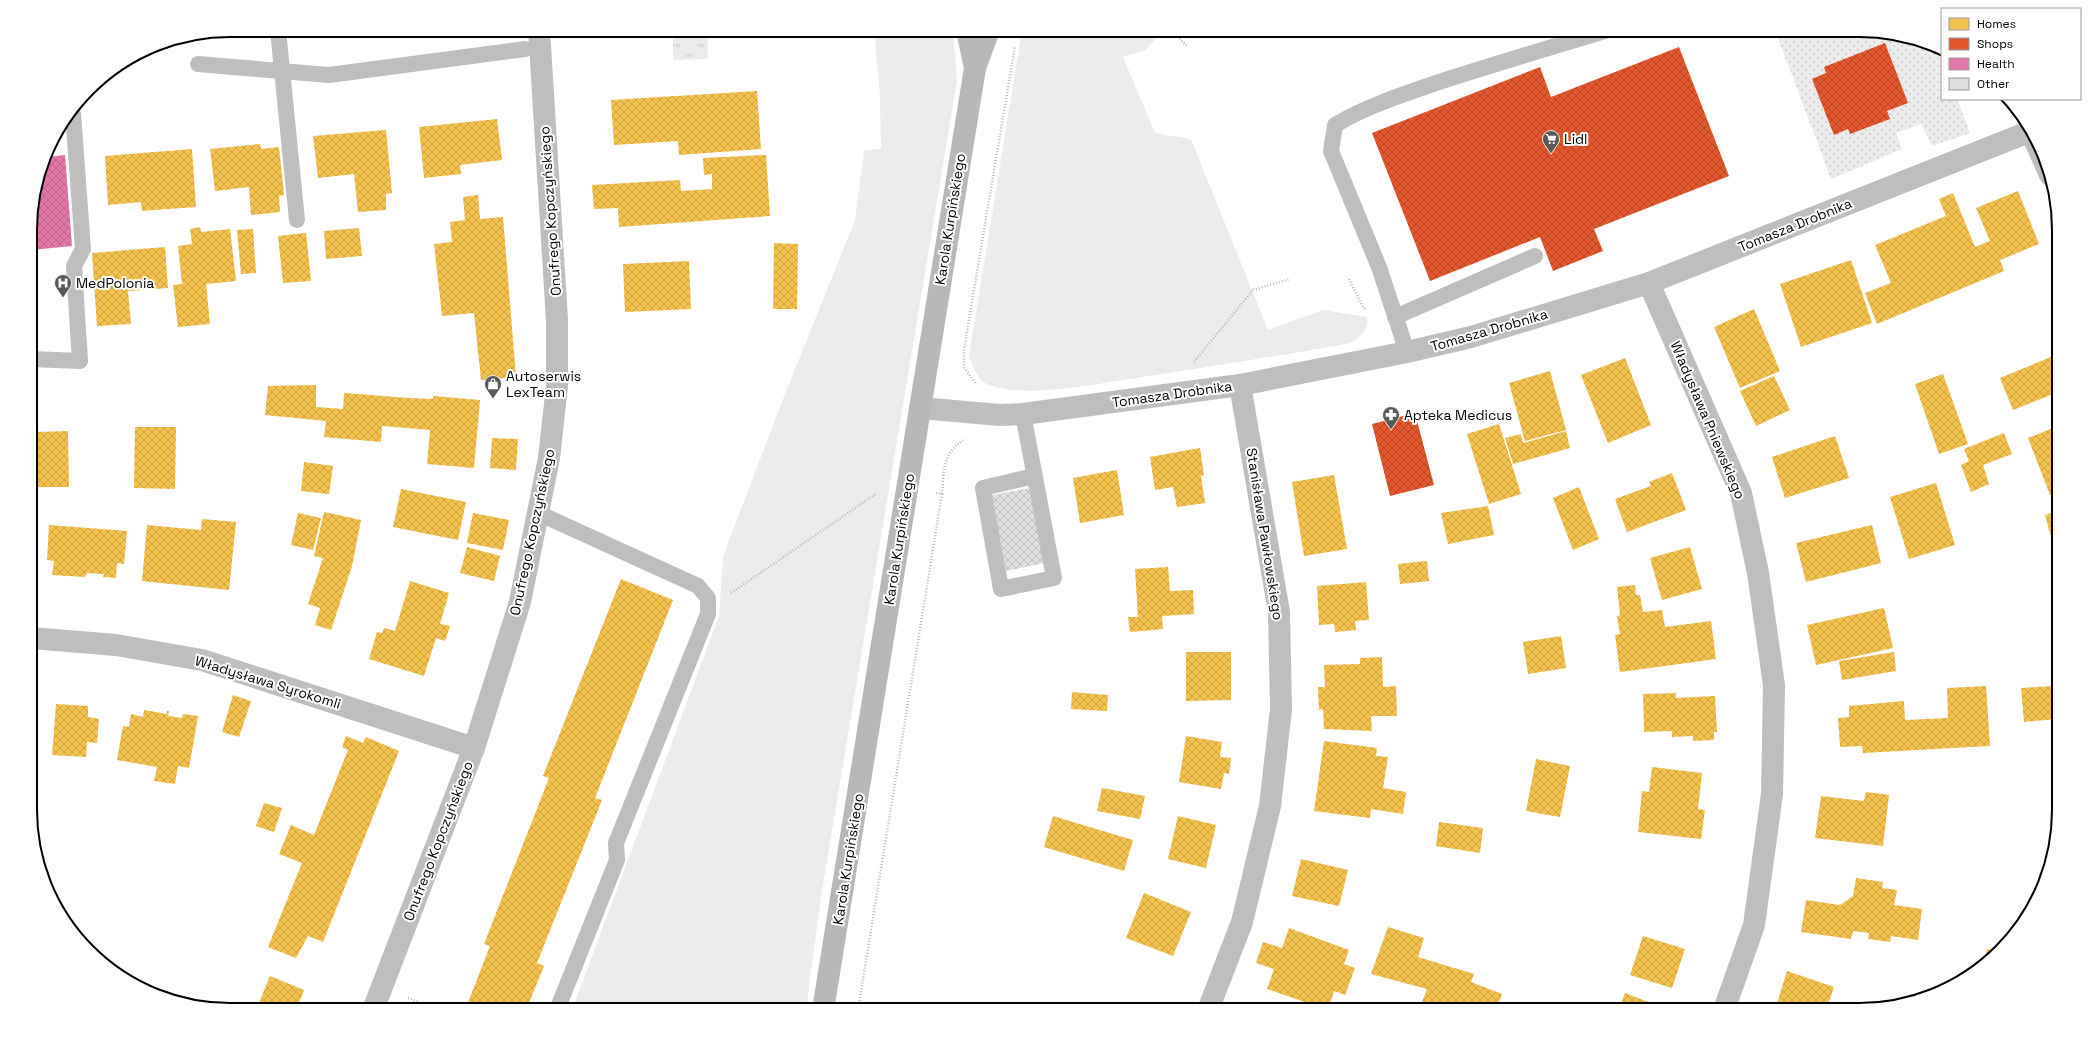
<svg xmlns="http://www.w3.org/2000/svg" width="2089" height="1040" viewBox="0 0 2089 1040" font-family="'Space Grotesk',sans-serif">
<defs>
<pattern id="park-tufts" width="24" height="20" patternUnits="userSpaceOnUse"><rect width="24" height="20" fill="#ececec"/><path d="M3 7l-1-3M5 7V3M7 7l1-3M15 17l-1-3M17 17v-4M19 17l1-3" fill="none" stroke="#c9c9c9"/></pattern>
<pattern id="garden-dots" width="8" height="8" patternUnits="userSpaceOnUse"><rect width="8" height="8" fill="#ececec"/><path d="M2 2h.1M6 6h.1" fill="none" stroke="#c9c9c9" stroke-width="1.8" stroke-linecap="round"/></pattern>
<pattern id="homes-cross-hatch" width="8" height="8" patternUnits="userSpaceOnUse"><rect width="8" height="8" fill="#f2c14e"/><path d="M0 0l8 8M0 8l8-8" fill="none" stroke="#cea442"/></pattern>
<pattern id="shops-cross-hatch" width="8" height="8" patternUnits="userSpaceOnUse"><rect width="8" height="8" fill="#e4572e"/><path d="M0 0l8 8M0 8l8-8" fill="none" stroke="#b64625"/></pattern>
<pattern id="health-cross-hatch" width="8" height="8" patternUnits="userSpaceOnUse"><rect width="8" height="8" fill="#e377a8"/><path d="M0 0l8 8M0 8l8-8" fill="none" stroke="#c1658f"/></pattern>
<pattern id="building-cross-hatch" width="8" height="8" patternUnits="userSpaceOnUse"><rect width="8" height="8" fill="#dfdfdf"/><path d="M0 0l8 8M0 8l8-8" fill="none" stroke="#bebebe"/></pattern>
</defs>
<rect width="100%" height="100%" fill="#fff"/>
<g fill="#ececec">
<path d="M874,30H953L957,81L821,897L806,1010H572L719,616L723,556L785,394L855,220L864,150L881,149L880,95Z"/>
<path d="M1022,30H1159V34L1146,50L1123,57L1155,133L1191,139L1268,330L1323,310L1367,317C1368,330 1362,336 1351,343C1279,356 1208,367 1136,378C1093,384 1034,398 992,386C979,383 973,368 969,356Z"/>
</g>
<path fill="url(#park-tufts)" d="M707,32L708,59L673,60V33Z"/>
<path fill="url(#garden-dots)" d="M1775,30H1859L1898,34L1937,47L1942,60V99H1957L1970,133L1932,146L1921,124L1896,133L1902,149L1831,179Z"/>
<g fill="url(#homes-cross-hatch)">
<path d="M757,91L761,149L679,155L678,141L614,145L611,100Z"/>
<path d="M497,119L502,160L460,165L461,174L424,178L419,127Z"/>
<path d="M386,130L392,193L386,194V210L358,212L354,174L318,178L313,136Z"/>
<path d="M260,144L261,149L279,147L284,195L279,196L280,212L251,215L249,187L215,191L210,149Z"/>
<path d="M192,149L196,207L142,211L141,202L108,205L105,156Z"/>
<path d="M766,155L770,216L619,227L618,208L594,209L592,185L680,180L681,191L712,189V174L704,175L703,158Z"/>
<path d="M2018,191L2039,244L2000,260L2004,271L1877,324L1865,293L1891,283L1875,245L1946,216L1939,199L1953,193L1975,247L1990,241L1976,208Z"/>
<path d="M478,195L480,219L503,217L516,377L481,380L474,313L442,316L434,244L452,242L450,222L465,220L463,197Z"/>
<path d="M200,227L201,232L230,229L236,281L206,284L210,324L178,327L173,285L182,284L178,246L192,244L190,229Z"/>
<path d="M359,228L362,256L326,259L324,231Z"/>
<path d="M253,229L256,273L241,274L237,230Z"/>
<path d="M306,233L311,281L283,283L278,236Z"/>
<path d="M774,243L798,244L797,309H773Z"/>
<path d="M165,247L168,288L128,291L131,324L97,326L92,253Z"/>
<path d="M1851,260L1872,323L1801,347L1780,284Z"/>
<path d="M689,261L691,309L625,312L623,264Z"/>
<path d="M1754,309L1780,371L1740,388L1714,327Z"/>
<path d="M2058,354V392L2013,410L2000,378Z"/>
<path d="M1625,358L1651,425L1608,443L1581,375Z"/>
<path d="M1550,371L1566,430L1525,441L1509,383Z"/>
<path d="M1943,374L1968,444L1939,454L1915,384Z"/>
<path d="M1774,376L1790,410L1756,426L1740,391Z"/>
<path d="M316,385V407L343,409L344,393L409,398L433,399V396L480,400L474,468L427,464L430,430L382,426L381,442L324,437L326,421L265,415L268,386Z"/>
<path d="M1499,424L1521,494L1489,504L1467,434Z"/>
<path d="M2058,426V492L2050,495L2028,438Z"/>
<path d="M135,427H176L175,489L134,488Z"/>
<path d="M68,431L69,487H36L35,432Z"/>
<path d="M1566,431L1570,448L1513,464L1505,438L1521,434L1523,443Z"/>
<path d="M2004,433L2012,454L1983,465L1989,484L1971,492L1961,465L1969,461L1964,449Z"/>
<path d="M1835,436L1849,478L1785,498L1772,457Z"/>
<path d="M492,438L518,439L516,470L490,468Z"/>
<path d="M1200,448L1204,475L1201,476L1205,503L1177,507L1173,487L1155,490L1150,457Z"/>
<path d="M304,462L333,466L329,494L301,491Z"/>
<path d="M1117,470L1124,515L1080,523L1073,478Z"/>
<path d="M1672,473L1686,510L1627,532L1615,499L1651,486L1649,482Z"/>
<path d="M1334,475L1347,549L1304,556L1292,482Z"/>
<path d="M1936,483L1955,545L1909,559L1890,497Z"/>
<path d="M1579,487L1599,539L1573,550L1553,498Z"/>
<path d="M401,489L466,502L458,540L393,527Z"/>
<path d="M1488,506L1494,535L1448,544L1441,513Z"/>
<path d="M2058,511V551L2055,552L2045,515Z"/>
<path d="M324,512L361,520L352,566L331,630L315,625L320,608L308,604L323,558L314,556Z"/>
<path d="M298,513L321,518L313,550L291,545Z"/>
<path d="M473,513L509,520L503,550L467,543Z"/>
<path d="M202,519L236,522L229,590L142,581L147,525L201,530Z"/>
<path d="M49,525L127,531L124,564L117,563L116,578L103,577L104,574L87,573L85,577L52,575L54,561L47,560Z"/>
<path d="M1872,525L1881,563L1806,582L1796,543Z"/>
<path d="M467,547L500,556L494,581L460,573Z"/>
<path d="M1690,547L1702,589L1662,600L1650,558Z"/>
<path d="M1427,561L1429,581L1400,584L1398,564Z"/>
<path d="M1168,567L1170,591L1193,590L1194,614L1162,616L1163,629L1130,632L1128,617H1138L1135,569Z"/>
<path d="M621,579L673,600L595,798L602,800L537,963L544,966L526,1010H465L490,946L484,944L549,778L543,776Z"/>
<path d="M410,581L449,593L440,624L450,626L445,641L436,638L424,676L369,659L377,632L382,633L384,628L395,631Z"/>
<path d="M1366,582L1369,620L1355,621L1356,630L1335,632L1334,624L1319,625L1317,586Z"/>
<path d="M1635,585L1636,595H1640L1643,612L1662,610L1665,627L1711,621L1716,659L1620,672L1615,635L1620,634L1617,616L1620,615L1617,587Z"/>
<path d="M1884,608L1893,648L1816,665L1807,625Z"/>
<path d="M1561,636L1566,668L1528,674L1523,642Z"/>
<path d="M1186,652H1231V700L1186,701Z"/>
<path d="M1894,652L1896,671L1842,680L1839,661Z"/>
<path d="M1382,657L1383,687L1396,686L1397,716H1371L1372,731L1324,729L1323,709L1319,710L1318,687H1325L1324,665L1360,664V658Z"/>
<path d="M1986,686L1990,746L1863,753L1862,746L1840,747L1838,718L1849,717V706L1904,701L1905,720L1948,718L1947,688Z"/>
<path d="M2054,686L2057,719L2024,722L2021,688Z"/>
<path d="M1072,692L1108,695L1107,711L1071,709Z"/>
<path d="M1676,693V698L1715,696L1717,732H1714V740L1693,741V736L1672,737V731L1644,732L1643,694Z"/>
<path d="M233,695L251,701L239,737L222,732Z"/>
<path d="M56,704L88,706V717L99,719L97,743L87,742L86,757L52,755Z"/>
<path d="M144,710L167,714V711H169L168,716L182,718L183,714L198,716L189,768L178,766L175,784L154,781L157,767L117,760L123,726L129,727L131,714L143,717Z"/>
<path d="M346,736L363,743L366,737L399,751L323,942L308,936L296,958L268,947L302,863L279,854L291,825L314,835L348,750L342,747Z"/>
<path d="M1186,736L1222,742L1220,757L1231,758L1229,774L1224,773L1221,789L1179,782Z"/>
<path d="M1324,741L1377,748L1376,756L1388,757L1383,788L1406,792L1403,814L1371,809L1370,818L1314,811Z"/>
<path d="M1536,759L1570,766L1560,817L1526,811Z"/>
<path d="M1652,767L1702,773L1698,809L1705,810L1701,839L1638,832L1642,791L1649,792Z"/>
<path d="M1102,788L1145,796L1140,819L1097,811Z"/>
<path d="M1866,792L1889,795L1883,846L1815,838L1821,796L1864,801Z"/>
<path d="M264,803L282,808L274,832L256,826Z"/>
<path d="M1053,816L1133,840L1124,871L1044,847Z"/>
<path d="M1178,816L1216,825L1206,868L1168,859Z"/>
<path d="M1439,822L1483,828L1480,853L1436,846Z"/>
<path d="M1301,859L1348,870L1339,906L1292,896Z"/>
<path d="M1856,878L1883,882L1882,888L1897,890L1894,905L1922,909L1918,940L1891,936L1890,942L1868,939L1869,933L1853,931L1851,939L1801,932L1806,900L1840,905L1853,896Z"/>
<path d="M1144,893L1191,912L1173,956L1126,938Z"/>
<path d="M1388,927L1424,938L1418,957L1474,974L1471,982L1502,994L1496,1010H1419L1427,989L1371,974Z"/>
<path d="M1289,928L1349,950L1344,964L1355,968L1345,995L1334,991L1328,1010L1267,989L1274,969L1256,963L1263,942L1282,948Z"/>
<path d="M1643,936L1685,949L1672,988L1630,975Z"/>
<path d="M1987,949L1998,951L1983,965Z"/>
<path d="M1787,971L1834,987L1826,1010H1775Z"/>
<path d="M270,976L304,990L296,1010H256Z"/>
<path d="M1625,993L1661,1007L1660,1010H1610L1612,1005L1619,1008Z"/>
<path d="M238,1003L254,1010H235Z"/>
</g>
<g fill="url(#shops-cross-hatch)">
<path d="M1885,43L1908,103L1887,111L1890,119L1850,134L1848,129L1834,135L1812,79L1826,73L1824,67Z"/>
<path d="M1679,47L1729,176L1594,229L1603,251L1553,271L1540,237L1430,281L1372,133L1540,67L1551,97Z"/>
<path d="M1415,413L1434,485L1390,496L1372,424Z"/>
</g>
<path fill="url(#health-cross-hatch)" d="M65,155L72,246L31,250L30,217L47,157Z"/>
<path fill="url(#building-cross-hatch)" d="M1030,488L1044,563L1006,571L992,495Z"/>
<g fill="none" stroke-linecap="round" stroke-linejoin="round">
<g stroke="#b9b9b9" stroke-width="2.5" stroke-dasharray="1 2" stroke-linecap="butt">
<path d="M1171,30L1188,47"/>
<path d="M1349,279L1363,307L1366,310"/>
<path d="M1194,362L1253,290L1290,279"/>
<path d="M975,383L964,367V349L1015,46"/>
<path d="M942,494C944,470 942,455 963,440"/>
<path d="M731,593L877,493"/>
<path d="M408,998L439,1010"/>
<path d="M858,1010L942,494L935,493"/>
</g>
<g stroke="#bebebe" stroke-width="16">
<path d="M278,30L297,220"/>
<path d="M198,64L329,75L525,49"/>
<path d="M1395,317L1535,256"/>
<path d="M1407,352L1379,267L1331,151L1335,125C1367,106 1404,94 1439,82C1495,64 1552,47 1608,30"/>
<path d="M31,359L80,361L74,266L83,249L73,113"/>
<path d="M1023,414L1054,578L1001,589L983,488L1034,476"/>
<path d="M538,513L698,586L708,598V614L616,843L617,860L557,1010"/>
</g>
<g stroke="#bebebe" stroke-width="22">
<path d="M2032,134L2050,175"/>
<path d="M1649,283L1741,493L1758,573L1774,685L1772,794L1754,925L1724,1010"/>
<path d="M920,408L1000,415L1023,414L1240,385L1407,352L1471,337L1649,283L2031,131"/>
<path d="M31,638L116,645L202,660L474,748"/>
<path d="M373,1010L474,748L520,602L549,458L557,386V320L539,30"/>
<path d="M1208,1010L1242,922L1270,806L1281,709L1279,612L1240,385"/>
</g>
<g stroke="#b8b8b8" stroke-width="22">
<path d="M967,30L975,68"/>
<path d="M823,1010L975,68L989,30"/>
</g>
</g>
<defs>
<symbol id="supermarket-pin" viewBox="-11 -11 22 30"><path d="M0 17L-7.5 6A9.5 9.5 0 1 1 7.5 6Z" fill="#595959" stroke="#fff"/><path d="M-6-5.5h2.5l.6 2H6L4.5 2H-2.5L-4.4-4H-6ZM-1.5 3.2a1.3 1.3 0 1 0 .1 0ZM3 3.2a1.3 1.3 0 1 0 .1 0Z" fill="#fff"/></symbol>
<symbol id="hospital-pin" viewBox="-11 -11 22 30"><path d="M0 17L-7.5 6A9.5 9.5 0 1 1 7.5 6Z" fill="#595959" stroke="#fff"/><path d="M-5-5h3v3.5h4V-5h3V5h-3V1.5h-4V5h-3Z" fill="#fff"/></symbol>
<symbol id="shop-pin" viewBox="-11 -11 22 30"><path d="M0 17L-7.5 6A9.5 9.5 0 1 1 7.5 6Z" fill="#595959" stroke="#fff"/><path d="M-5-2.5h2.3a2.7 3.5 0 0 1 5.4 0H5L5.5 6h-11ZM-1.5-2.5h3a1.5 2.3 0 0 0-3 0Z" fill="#fff"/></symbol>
<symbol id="pharmacy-pin" viewBox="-11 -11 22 30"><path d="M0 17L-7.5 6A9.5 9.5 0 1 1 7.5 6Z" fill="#595959" stroke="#fff"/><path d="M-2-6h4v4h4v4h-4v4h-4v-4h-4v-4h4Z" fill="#fff"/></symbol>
</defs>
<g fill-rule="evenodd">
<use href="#supermarket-pin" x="1541" y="129" width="20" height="27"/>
<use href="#hospital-pin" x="53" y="273" width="20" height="27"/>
<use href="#shop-pin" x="483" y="374" width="20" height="27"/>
<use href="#pharmacy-pin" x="1381" y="405" width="20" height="27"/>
</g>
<g text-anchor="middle" stroke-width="4" stroke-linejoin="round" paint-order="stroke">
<g font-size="14" fill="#000" stroke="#fff" text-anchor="start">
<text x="1564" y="144">Lidl</text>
<text x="76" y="288">MedPolonia</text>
<text x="506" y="381">Autoserwis<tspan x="506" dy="16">LexTeam</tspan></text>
<text x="1404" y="420">Apteka Medicus</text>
</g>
<g font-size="14" fill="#000" stroke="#fff">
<text transform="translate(550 211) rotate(-94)" y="5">Onufrego Kopczyńskiego</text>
<text transform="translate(950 219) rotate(-81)" y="5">Karola Kurpińskiego</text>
<text transform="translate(1795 225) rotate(-22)" y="5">Tomasza Drobnika</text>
<text transform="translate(1489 330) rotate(-16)" y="5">Tomasza Drobnika</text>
<text transform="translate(1172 394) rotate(-8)" y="5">Tomasza Drobnika</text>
<text transform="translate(1708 420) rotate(67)" y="5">Władysława Pniewskiego</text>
<text transform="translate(532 532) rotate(-78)" y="5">Onufrego Kopczyńskiego</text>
<text transform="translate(1265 534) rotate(81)" y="5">Stanisława Pawłowskiego</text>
<text transform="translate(899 539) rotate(-81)" y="5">Karola Kurpińskiego</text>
<text transform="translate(268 682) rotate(17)" y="5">Władysława Syrokomli</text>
<text transform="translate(438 841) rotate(-69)" y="5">Onufrego Kopczyńskiego</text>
<text transform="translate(848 859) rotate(-81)" y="5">Karola Kurpińskiego</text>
</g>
</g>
<path d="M0 0H2089V1040H0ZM230 37H1859A193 193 0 0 1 2052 230V810A193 193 0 0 1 1859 1003H230A193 193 0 0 1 37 810V230A193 193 0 0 1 230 37Z" fill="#fff" fill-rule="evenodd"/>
<path fill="none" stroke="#000" stroke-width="2" d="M230 37H1859A193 193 0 0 1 2052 230V810A193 193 0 0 1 1859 1003H230A193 193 0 0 1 37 810V230A193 193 0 0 1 230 37Z"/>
<rect x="1941" y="8" width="140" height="92" fill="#ffffff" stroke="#999999"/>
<rect x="1949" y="18" width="20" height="12" fill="#f2c14e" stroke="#999999"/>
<text x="1977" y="28" font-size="12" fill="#000000">Homes</text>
<rect x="1949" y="38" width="20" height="12" fill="#e4572e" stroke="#999999"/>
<text x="1977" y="48" font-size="12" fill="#000000">Shops</text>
<rect x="1949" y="58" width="20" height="12" fill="#e377a8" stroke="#999999"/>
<text x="1977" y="68" font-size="12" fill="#000000">Health</text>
<rect x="1949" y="78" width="20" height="12" fill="#dfdfdf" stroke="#999999"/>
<text x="1977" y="88" font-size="12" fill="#000000">Other</text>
</svg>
